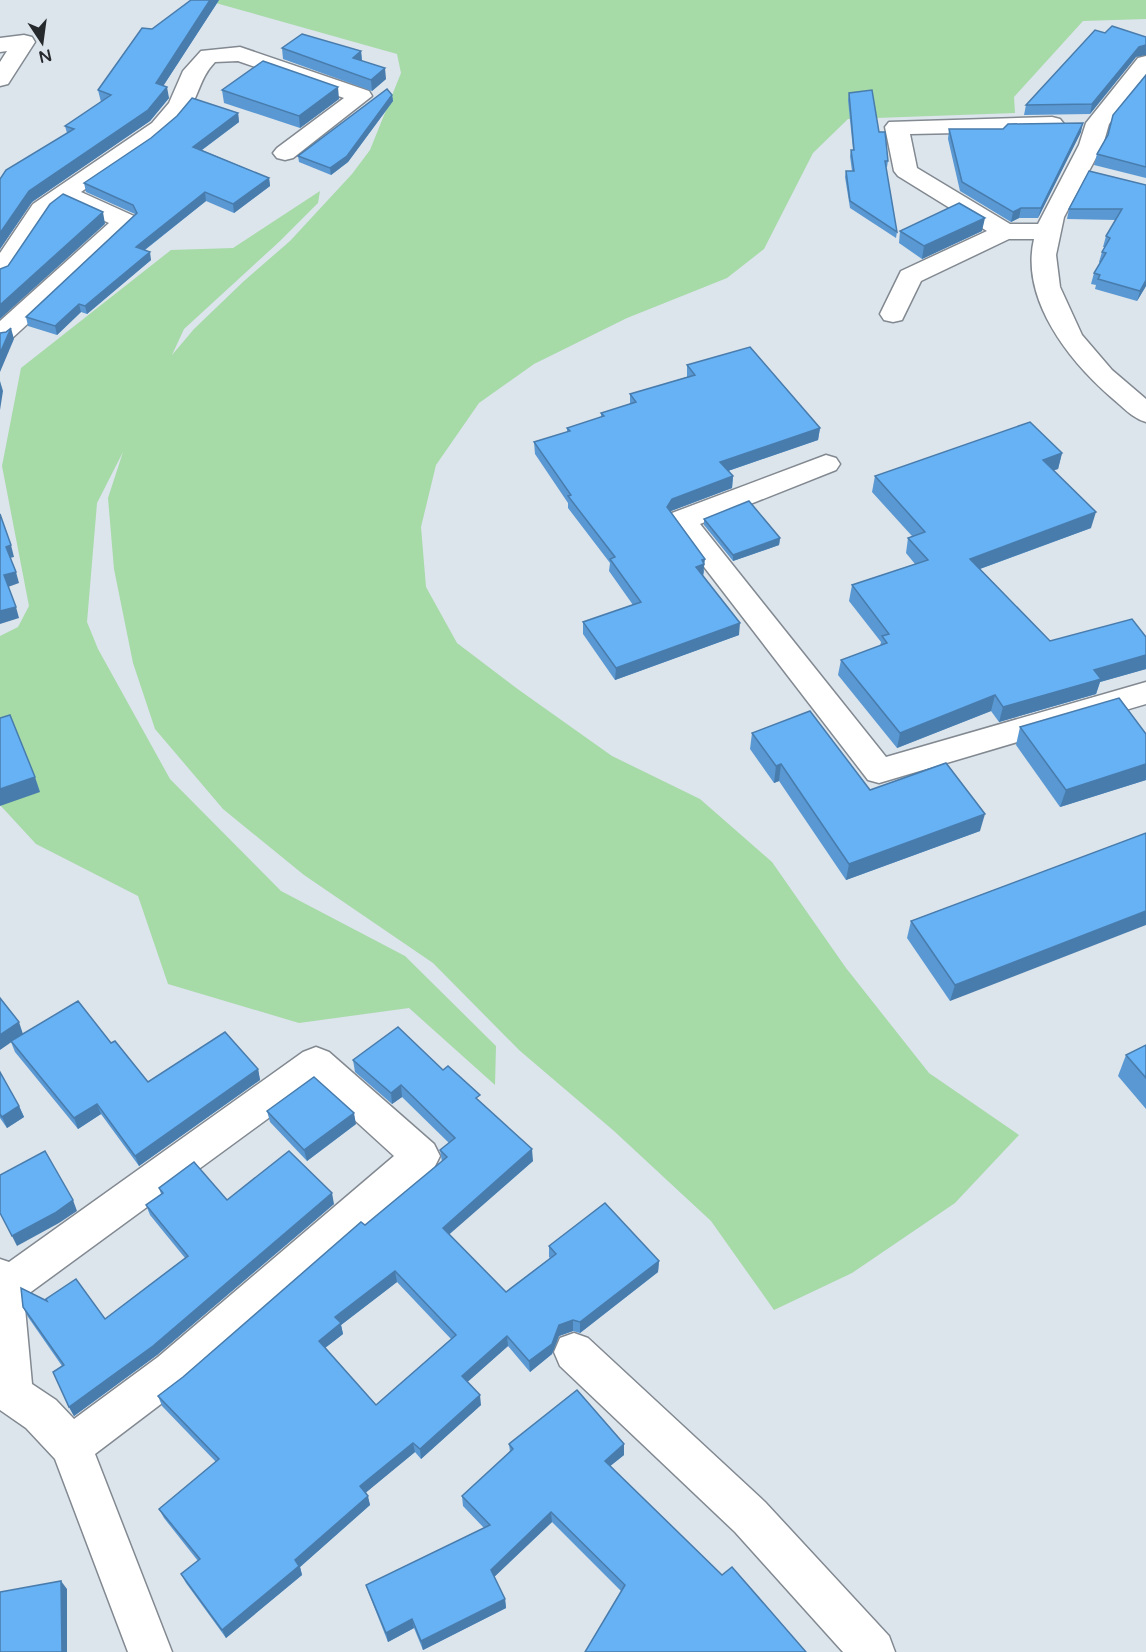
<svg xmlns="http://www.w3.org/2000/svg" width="1146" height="1652" viewBox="0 0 1146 1652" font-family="'Varela Round',sans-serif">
<rect width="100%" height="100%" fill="#dce4ec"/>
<path fill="#a6daa7" d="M205,0H1146V19L1083,21L1014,97L1015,113L848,119L813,153L764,249L727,278L627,318L534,364L479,403L436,465L421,527L426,587L457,643L519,690L612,756L700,799L772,862L846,968L929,1073L1019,1135L955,1203L852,1273L774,1310L711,1221L614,1131L519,1050L433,963L304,875L223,809L155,729L133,663L114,569L108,498L123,452L97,503L87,622L98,649L170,779L281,891L405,956L496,1046L495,1085L409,1008L299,1023L168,984L138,896L36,844L0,805V636L18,627L29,606L2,466L21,368L171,250L233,248L320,191L318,203L280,241L184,329L172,355L194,329L244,281L290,241L352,174L370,150L401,73L397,54Z"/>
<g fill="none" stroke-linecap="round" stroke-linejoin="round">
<defs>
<g id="minor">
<path d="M24,35L32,37L35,42L8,84L0,86V62L7,51L0,52V38Z"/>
<path d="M240,47L369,91L372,96L293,158L285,160L277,158L273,153L277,148L344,98L238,61L215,62C199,79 200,94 188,110C160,145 117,167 81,192L134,216L137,221L134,226L9,341L0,343V321L109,223L65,203L51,214L9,276L0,279V253L33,204L152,123L169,103L183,71L201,51Z"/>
<path d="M1146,56V78L1109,124L1103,145L1064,217L1056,255L1060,287L1082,335L1112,370L1146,399V422C1132,418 1123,407 1112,398C1069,361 1020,299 1034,239H1009L921,281L902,320L893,322L884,320L880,314L901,271L987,231L898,176L894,171L885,127L889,122L1052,117L1060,119L1064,124L1060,129L1052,131L910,134L917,168L1010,224H1038L1079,145L1086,123L1138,58Z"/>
<path d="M826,455L836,458L840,464L836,470L700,524L886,757L1146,682V704L879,783L868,780L668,520L672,513Z"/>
<path d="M316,1047L329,1052L434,1144L440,1156L434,1168L186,1385L95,1454L172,1652H128L55,1459L26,1428L0,1410V1259L9,1262L303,1052ZM315,1084L394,1156L158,1357L74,1419L56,1400L32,1384L24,1297Z"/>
<path d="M574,1333L588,1338L765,1502L889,1636L895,1652H843L735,1532L560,1366L554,1352L560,1338Z"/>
</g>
</defs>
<use href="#minor" stroke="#828991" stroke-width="3"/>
<use href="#minor" fill="#fff" fill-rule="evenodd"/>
</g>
<g fill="#5998d3" fill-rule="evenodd">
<path d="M219,0L163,86L169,98L150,121L32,202L0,249V179L67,133L65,126L101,102L98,90L152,29Z"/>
<path d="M282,48L361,51L362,61L386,79L372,91L283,59Z"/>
<path d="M1136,57L1090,114L1024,115L1026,105Z"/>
<path d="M1146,75V178L1094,165L1097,154Z"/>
<path d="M222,90L339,99L300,128L224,103Z"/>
<path d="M849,93L879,132L888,161L887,167H886L897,232L896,238L850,208L845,177L846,171H852L850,156L851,150H853L848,100Z"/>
<path d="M392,95L393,101L348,162L331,175L299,162L298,156Z"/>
<path d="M238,113L239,122L202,150L269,178L270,186L234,213L206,201L145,250L151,260L87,314L81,312L57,335L28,326L26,317L135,215V214L86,192L84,183Z"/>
<path d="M949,129L1081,132L1038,218H1019L1011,222L960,191L948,139Z"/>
<path d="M1146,185V286L1137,301L1095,289L1096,285L1091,284L1094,273L1100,263L1099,262L1102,252L1105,247H1103L1106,236L1116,220L1067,219L1069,209Z"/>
<path d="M900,231H982L922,259L899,243Z"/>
<path d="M687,365L820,428L818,440L728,471L733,476L732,488L671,511L670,512L704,571L703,576L739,635L615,680L583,634V622L633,605L609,571L610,563L568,508V503L535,454L534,442L567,432V428L601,417V413L630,404V394L687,377Z"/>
<path d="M1062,453L1058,469L1054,470L1091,528L980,569L1050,641L1146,637V669L1100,682L1096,694L999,722L991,711L897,748L838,675L841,660L880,646L881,642L849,601L852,585L915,564L906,553L908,538L912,536L872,492L875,476Z"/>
<path d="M704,519L780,538L779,545L733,561L704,525Z"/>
<path d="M1020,727L1146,734V780L1060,807L1016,745Z"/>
<path d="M752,733L870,790L980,831L846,880L779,781L774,783L750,749Z"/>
<path d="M1146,833L950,1001L907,938L911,921Z"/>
<path d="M23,1034L111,1043L148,1082L258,1069L260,1080L139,1166L101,1114L78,1129L15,1052L11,1042Z"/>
<path d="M1146,1045V1109L1118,1076L1126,1055Z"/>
<path d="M353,1060L443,1070L481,1103L533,1161L449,1234L506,1292L550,1258L549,1257V1246L659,1261L658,1272L580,1333L573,1331L559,1336L552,1354L530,1372L508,1346L467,1382L481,1405L421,1459L415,1452L366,1492L370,1505L300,1567L302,1575L226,1638L186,1583L181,1574L198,1561L164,1518L159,1509L216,1462L162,1406L158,1396L183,1377L442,1162L440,1150L449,1143L402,1097L392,1104L355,1072ZM397,1282L451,1339L376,1405L325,1348L343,1334L341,1325Z"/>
<path d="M0,1072L19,1106L24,1117L7,1128L0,1118Z"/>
<path d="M267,1111L356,1124L307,1161L270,1122Z"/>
<path d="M159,1188L227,1200L334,1204L157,1355L74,1416L69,1407L62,1366L28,1317L23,1307L47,1301L105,1319L185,1258L150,1215L146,1205L161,1194Z"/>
<path d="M509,1444L624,1455L610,1466L722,1575L806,1652L621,1591L552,1522L494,1577L505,1599L506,1608L423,1650L414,1628L388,1642L369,1594L366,1585L484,1528L463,1506L462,1496L510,1452Z"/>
</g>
<g fill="#487cac">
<path d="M210,0H219L158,94L156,83Z"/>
<path d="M1146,45V55L1136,57L1090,114L1092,104L1139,47Z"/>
<path d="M361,51L362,62L353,58Z"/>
<path d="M385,68L386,79L372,91L371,80Z"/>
<path d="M167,87L169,98L150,121L32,202L0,249V233L29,191Z"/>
<path d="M338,87L339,99L300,128L299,116Z"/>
<path d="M392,95L393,101L348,162L331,175L330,168Z"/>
<path d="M238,113L239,122L195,155L193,147Z"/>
<path d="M1083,123L1081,132L1038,218L1041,208Z"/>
<path d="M269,178L270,186L234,213L233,204Z"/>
<path d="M205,192L206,201L138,255L136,247Z"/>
<path d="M1021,208L1019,218L1011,222L1013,212Z"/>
<path d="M103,212L105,224L0,319V305Z"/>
<path d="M985,218L982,231L922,259L924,246Z"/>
<path d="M150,252L151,260L87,314L85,306Z"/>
<path d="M1146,280V286L1137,301L1140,291Z"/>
<path d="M79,304L81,312L57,335L55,326Z"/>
<path d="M11,328L14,339L0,372V353Z"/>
<path d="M0,381L3,391L0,410Z"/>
<path d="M820,428L818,440L719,474L720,462Z"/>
<path d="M1062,453L1058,469L1039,475L1043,460Z"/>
<path d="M733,476L732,488L671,511L666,519L667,507L672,499Z"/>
<path d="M1096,512L1091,528L966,574L970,559Z"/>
<path d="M780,538L779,545L733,561V555Z"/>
<path d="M11,545L14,557L10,558L6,547Z"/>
<path d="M705,559L703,576L695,579L696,567L702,560Z"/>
<path d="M16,572L19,583L8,587L4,575Z"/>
<path d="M16,607L19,618L0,624V611Z"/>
<path d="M740,623L739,635L615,680L616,668Z"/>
<path d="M1146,655V669L1100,682L1096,694L999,722L1003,707L1094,670Z"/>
<path d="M995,695L991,711L897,748L900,733Z"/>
<path d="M781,764L779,781L774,783L776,766Z"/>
<path d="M1146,764V780L1060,807L1066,790Z"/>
<path d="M35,777L40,792L0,806V789Z"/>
<path d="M985,814L980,831L846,880L849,864Z"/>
<path d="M1146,911V925L950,1001L955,985Z"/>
<path d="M19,1022L23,1034L0,1050V1035Z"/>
<path d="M258,1069L260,1080L139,1166L135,1156Z"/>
<path d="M401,1085L402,1097L392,1104L391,1093Z"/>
<path d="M97,1104L101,1114L78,1129L74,1118Z"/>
<path d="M19,1106L24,1117L7,1128L2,1117Z"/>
<path d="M354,1113L356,1124L307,1161L304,1150Z"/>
<path d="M532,1149L533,1161L444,1239L443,1228Z"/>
<path d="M332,1193L334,1204L157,1355L74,1416L69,1407Z"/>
<path d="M73,1200L77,1211L59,1223L17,1246L12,1236Z"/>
<path d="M659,1261L658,1272L580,1333V1322Z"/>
<path d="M395,1271L397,1282L341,1325L343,1334L321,1351L319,1341L335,1317Z"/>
<path d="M573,1320V1331L559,1336L552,1354L530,1372L529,1361L559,1325Z"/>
<path d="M507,1336L508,1346L463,1386L462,1376Z"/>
<path d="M480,1395L481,1405L421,1459L420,1449Z"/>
<path d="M413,1443L415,1452L363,1495L360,1486Z"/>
<path d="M624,1444V1455L604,1471L605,1461Z"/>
<path d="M368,1496L370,1505L300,1567L302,1575L226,1638L222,1630L295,1560Z"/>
<path d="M551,1512L552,1522L492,1579L491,1570Z"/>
<path d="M61,1581L67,1589V1652H62Z"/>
<path d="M505,1599L506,1608L423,1650L421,1641Z"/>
<path d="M412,1619L414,1628L388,1642L386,1633Z"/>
</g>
<g fill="#67b1f5" stroke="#487cac" stroke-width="1.5" fill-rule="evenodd">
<path d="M191,0H210L156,83L167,87L148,110L29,191L0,233V179L6,170L74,129L65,126L111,95L98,90L142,28L152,29Z"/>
<path d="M1112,26L1146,37V45L1139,47L1092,104L1026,105L1095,30L1105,33Z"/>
<path d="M302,34L361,51L353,58L385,68L371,80L282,48Z"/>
<path d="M263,61L338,87L299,116L222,90Z"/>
<path d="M1146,75V167L1097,154L1108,135L1113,115Z"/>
<path d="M387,89L392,95L347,156L330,168L298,156Z"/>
<path d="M872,90L879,132H885L888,161H885L897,232L850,201L846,171H854L851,150H854L849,93Z"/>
<path d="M192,98L238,113L193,147L269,178L233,204L205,192L136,247L150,252L85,306L79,304L55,326L26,317L137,213L133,205L84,183L151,138L177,116Z"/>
<path d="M1083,123L1041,208H1021L1013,212L962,182L949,129H1003L1008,124Z"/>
<path d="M1089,171L1146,185V280L1140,291L1098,279L1100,275L1094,273L1106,253L1102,252L1110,238L1106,236L1122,209H1069Z"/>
<path d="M63,194L103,212L0,305V269L8,266L50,204Z"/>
<path d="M959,203L985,218L924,246L900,231Z"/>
<path d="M11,328L0,353V333L6,332Z"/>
<path d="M750,347L820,428L720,462L733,476L672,499L667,507L705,559L702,560L704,564L696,567L740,623L616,668L583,622L641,602L610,559L615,557L568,496L571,495L534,442L570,431L567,428L604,416L601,413L636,402L630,394L695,375L687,365Z"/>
<path d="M1030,422L1062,453L1043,460L1096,512L970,559L1050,641L1132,619L1146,637V655L1094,670L1101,679L1003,707L995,695L900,733L841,660L887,643L882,636L889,634L852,585L928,560L908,538L925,532L875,476Z"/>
<path d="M749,501L780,538L733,555L704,519Z"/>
<path d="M0,514L11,545L6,547L16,572L4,575L16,607L0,611Z"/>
<path d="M1119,698L1146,734V764L1066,790L1020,727Z"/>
<path d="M810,711L870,790L946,763L985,814L849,864L781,764L776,766L752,733Z"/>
<path d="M10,715L35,777L0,789V718Z"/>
<path d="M1146,833V911L955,985L911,921Z"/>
<path d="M0,998L19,1022L0,1035Z"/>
<path d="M78,1001L111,1043L115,1041L148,1082L225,1032L258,1069L135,1156L97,1104L74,1118L11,1041Z"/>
<path d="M398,1027L443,1070L448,1066L480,1095L476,1098L532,1149L443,1228L506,1292L556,1254L549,1246L605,1203L659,1261L580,1322L573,1320L559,1325L552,1344L529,1361L507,1336L462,1376L480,1395L420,1449L413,1443L360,1486L368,1496L295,1560L299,1566L222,1630L181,1574L200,1559L159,1509L219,1459L158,1396L183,1377L361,1222L365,1225L447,1157L440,1150L455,1138L401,1085L391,1093L353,1060ZM395,1271L456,1335L376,1405L319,1341L341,1323L335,1317Z"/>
<path d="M1146,1045V1078L1126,1055Z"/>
<path d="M0,1072L19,1106L2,1117L0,1114Z"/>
<path d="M314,1077L354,1113L304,1150L267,1111Z"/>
<path d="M45,1151L73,1200L55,1213L12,1236L0,1213V1175Z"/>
<path d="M289,1151L332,1193L153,1346L69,1407L53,1372L64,1365L23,1307L21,1288L47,1301L46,1299L76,1279L105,1319L188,1256L146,1205L163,1193L159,1188L194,1162L227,1200Z"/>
<path d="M577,1390L624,1444L605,1461L722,1575L732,1567L806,1652H585L625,1585L551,1512L491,1570L505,1599L421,1641L412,1619L386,1633L366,1585L490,1525L462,1496L513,1449L509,1444Z"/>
<path d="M61,1581L62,1652H0V1592Z"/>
</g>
<g transform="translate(42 42) rotate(167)" stroke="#dce4ec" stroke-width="4.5" paint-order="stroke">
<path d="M0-4.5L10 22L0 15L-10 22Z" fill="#272a2d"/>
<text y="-9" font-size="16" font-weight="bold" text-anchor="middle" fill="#272a2d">N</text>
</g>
</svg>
